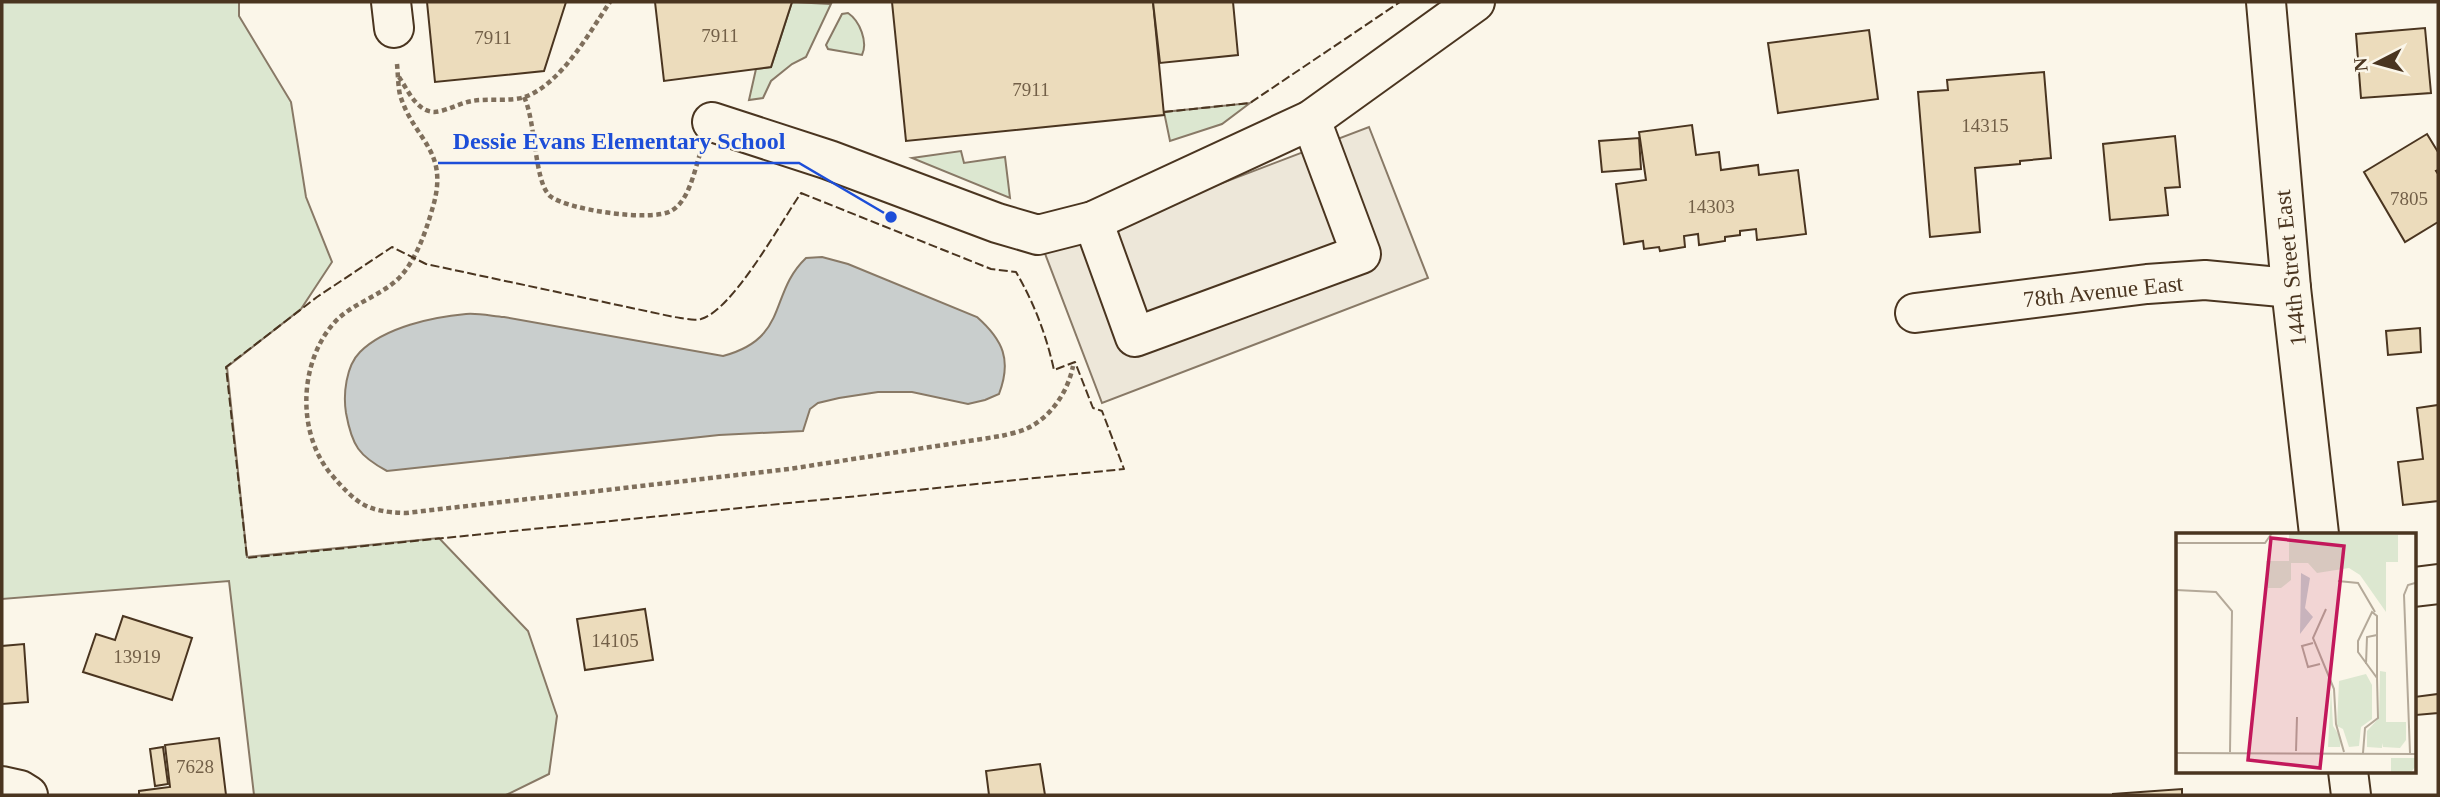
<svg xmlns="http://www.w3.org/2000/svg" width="2440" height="797" viewBox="0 0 2440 797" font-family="'Times New Roman',serif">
<rect width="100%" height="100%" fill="#fbf6e9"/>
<g fill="#dce7d0" stroke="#887966" stroke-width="2">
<path d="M2,2H239V16L291,102L306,197L332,262L301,309L227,367L247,557L439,538L528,631L557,716L549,774L506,795H254L229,581L2,599Z"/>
<path d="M792,2L831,4L806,57L792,64L771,81L763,98L749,100L756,69L771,67Z"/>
<path d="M848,13C860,21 868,42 862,55L828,49L826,45L842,14Z"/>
<path d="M1250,103L1222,124L1170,141L1164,112Z"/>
<path d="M961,151L964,163L1005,157L1010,198L912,158Z"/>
</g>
<path fill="#ede7d9" stroke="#887966" stroke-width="2" d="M1369,127L1428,278L1102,403L1044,251Z"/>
<path fill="#c9cecd" stroke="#887966" stroke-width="2" d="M822,257L848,264L977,317C1003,340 1012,360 999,394L985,400L968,404L912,392H878L839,398L818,403L810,409L803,431L719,435L387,471C359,456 352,446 346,413C343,394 346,366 360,352C385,327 433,317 466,314C478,313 492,316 504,317L723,356C790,338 768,294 806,258Z"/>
<g fill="#ecdcbc" stroke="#4a3520" stroke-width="2">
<path d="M427,2H566L544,71L435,82Z"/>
<path d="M655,2H792L771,67L664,81Z"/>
<path d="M892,2H1153L1164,115L906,141Z"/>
<path d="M1153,2H1233L1238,55L1160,63Z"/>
<path d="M2425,28L2431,93L2361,98L2356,34Z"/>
<path d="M1869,30L1878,99L1778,113L1768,43Z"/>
<path d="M2044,72L2051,158L2020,161V164L1975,168L1980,232L1930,237L1918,92L1948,90L1947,80Z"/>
<path d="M1692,125L1696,155L1719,152L1721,170L1758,165L1759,175L1798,170L1806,234L1757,240L1756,229L1740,231V235L1725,237V241L1699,245L1698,234L1684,236L1685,247L1660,251L1659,247L1644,249L1643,241L1624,244L1616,184L1646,180L1639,132Z"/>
<path d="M2427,134L2438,152V170L2436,171L2438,174V222L2405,242L2364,172Z"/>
<path d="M2175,136L2180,187L2165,188L2168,215L2110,220L2103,144Z"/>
<path d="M1639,138L1641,169L1602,172L1599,141Z"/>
<path d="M2420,328L2421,352L2388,355L2386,331Z"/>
<path d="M2438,405V501L2403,505L2398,462L2423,459L2417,408Z"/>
<path d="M645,609L653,660L585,670L577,619Z"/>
<path d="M123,616L192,638L172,700L83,672L96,634L115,640Z"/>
<path d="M24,644L28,702L2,704V646Z"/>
<path d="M2438,694V713L2416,715L2414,697Z"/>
<path d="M219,738L226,795H139V791L170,787L165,745Z"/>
<path d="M163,747L168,784L155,786L150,749Z"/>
<path d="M1040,764L1045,795H989L986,771Z"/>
<path d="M2182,789V795H2113V794Z"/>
</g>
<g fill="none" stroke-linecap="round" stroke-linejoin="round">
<defs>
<g id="minor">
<path d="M391,2L394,28"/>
<path d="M2266,2L2291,288L2319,534"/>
<path d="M712,122L829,160L997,223L1038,235L1093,221L1311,120L1475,2"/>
<path d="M1093,221L1135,337L1361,254L1311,120"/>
<path d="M1915,313L2147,284L2205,280L2291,288"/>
<path d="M2414,587L2438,584"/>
<path d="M2348,771L2351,795"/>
<path d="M2,786L20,790L28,795"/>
</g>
</defs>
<use href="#minor" stroke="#4a3520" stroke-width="42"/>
<g stroke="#7f6f5c" stroke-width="4.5" stroke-dasharray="5 3.5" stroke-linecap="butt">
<path d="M397,64C398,74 398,86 400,95C414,140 448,149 434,203C427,228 417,260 398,279C379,297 350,304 333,324C299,364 297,432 330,473C356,503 365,512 406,513L789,469L1001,436C1009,434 1020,432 1028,428C1052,416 1068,391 1073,366"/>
<path d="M399,77C409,92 419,117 441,111C452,108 461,103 472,101C488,98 510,102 525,97C562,83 589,33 610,2"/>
<path d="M524,97C536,121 534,182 550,196C567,210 651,222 671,211C689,201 694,172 700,154"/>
</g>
<use href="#minor" stroke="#fbf6e9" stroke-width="38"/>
<g stroke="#4a3520" stroke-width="2" stroke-dasharray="9 3.5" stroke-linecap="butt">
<path d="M1164,112L1250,103L1400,2"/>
<path d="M801,193L991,269L1016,272C1034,303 1046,334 1054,370L1075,362L1093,408L1102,411L1124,469L247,558L226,367L317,297L392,247L426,264L674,317C682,318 693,321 701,319C733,310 781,222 801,193Z"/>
</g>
</g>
<g text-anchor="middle" stroke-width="5" stroke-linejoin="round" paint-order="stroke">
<g font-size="19" fill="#725f47">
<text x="720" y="42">7911</text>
<text x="493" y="44">7911</text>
<text x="1031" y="96">7911</text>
<text x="1985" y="132">14315</text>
<text x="2409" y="205">7805</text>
<text x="1711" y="213">14303</text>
<text x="615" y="647">14105</text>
<text x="137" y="663">13919</text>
<text x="195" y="773">7628</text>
</g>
<g font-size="23" fill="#4a3520" stroke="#fbf6e9">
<text transform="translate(2290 268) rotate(-96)" y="8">144th Street East</text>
<text transform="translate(2103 291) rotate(-6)" y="8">78th Avenue East</text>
</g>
</g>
<g transform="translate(2176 533)">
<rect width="240" height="240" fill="#fbf6e9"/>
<path d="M113,0L222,2V29H210V79L184,42L173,35L141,40L132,30H115V47L105,55H92L90,28H113ZM204,138L210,139V189H230V207L224,215L207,214L206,210V215L191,214V198L203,185ZM190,141L196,152V186L185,194L183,213L173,214L167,196L161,193L163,148ZM155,156L157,193L165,205L164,214H152ZM215,225H240V233L234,240H215Z" fill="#dce7d0"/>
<path d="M125,40L134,45L129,75L137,84L124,101Z" fill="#c9cecd"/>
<path fill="none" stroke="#b4a999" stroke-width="2" d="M0,10H89L96,0M162,48L182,50L199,79M0,57L40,59L56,78L54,219M150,76L137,105L158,156L160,191L168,219M137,110L126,113L132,134L144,131M190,131L191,104L201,102M120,218L121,184M0,220L240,221M187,220L189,195L202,185L201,145L182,119V108L196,79L201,83V145M234,220L228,62L232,52L239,50M143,240H185"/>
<path fill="#c2185b" fill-opacity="0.15" stroke="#c2185b" stroke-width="3.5" d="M95,5L168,13L144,235L72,227Z"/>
<rect width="240" height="240" fill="none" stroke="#4a3520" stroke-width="3.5"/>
</g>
<path fill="none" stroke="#1d4ed8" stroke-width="2.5" d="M891 217L799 163H438"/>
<circle fill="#1d4ed8" stroke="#fbf6e9" stroke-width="2.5" cx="891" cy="217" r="7"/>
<g font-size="24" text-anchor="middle" font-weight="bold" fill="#1d4ed8" stroke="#fbf6e9" stroke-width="5" stroke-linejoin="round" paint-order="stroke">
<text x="619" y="149">Dessie Evans Elementary School</text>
</g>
<rect width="2440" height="797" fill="none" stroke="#4a3520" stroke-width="7"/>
<g transform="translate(2377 63) rotate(264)" stroke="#fbf6e9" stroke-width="5" paint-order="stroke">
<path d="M0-5L12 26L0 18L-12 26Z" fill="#4a3520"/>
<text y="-10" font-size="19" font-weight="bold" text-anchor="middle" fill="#4a3520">N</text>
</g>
</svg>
